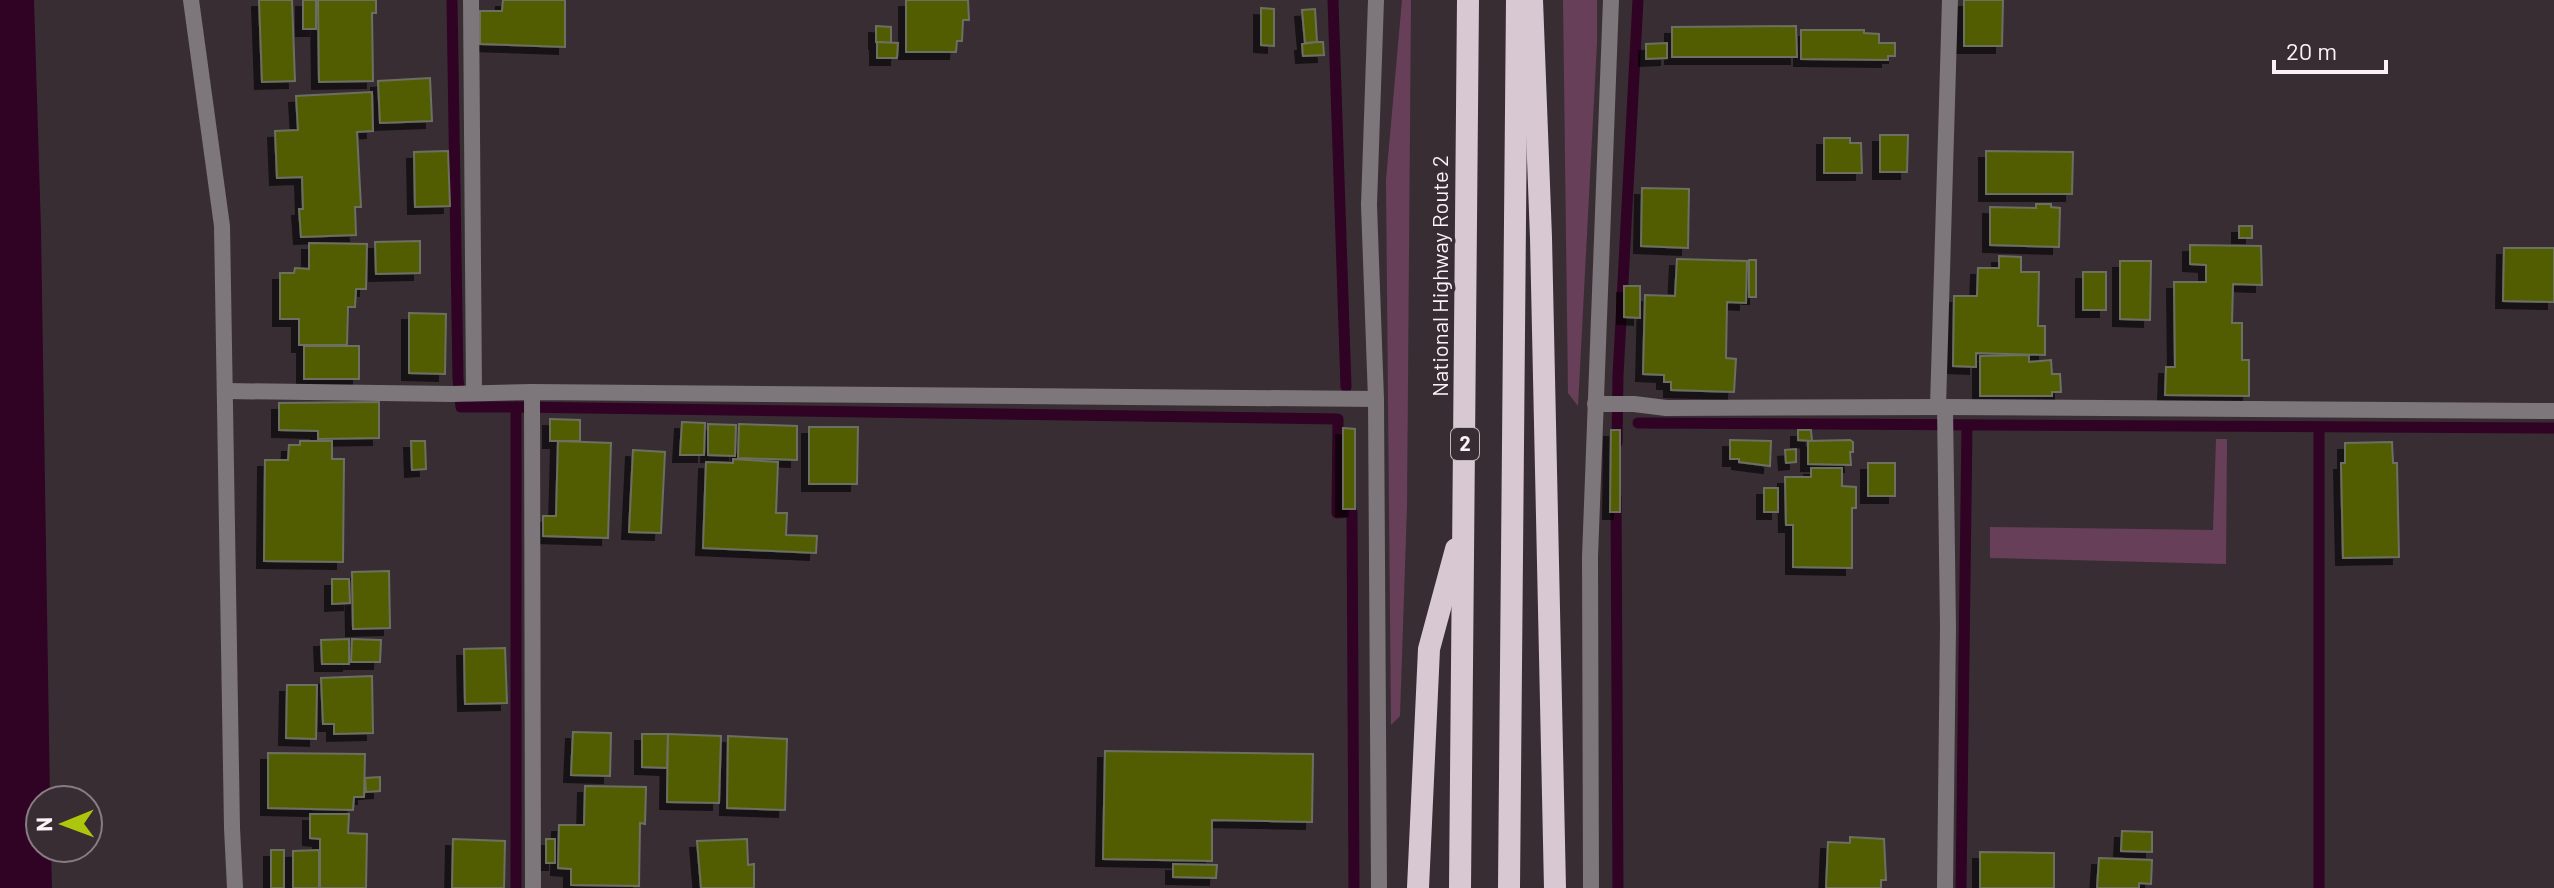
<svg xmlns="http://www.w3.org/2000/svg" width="2554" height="888" viewBox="0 0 2554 888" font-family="Barlow,sans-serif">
<defs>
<filter id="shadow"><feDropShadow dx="-7" dy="7" stdDeviation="0" flood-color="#0009"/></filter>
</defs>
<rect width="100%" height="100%" fill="#392d34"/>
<g fill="#683f59">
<path d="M1402,0H1411L1407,506L1400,716L1391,725L1386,180Z"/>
<path d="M1563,0H1597V43L1578,406L1568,393Z"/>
<path d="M2216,439H2227L2226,564L1990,558V527L2213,530Z"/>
</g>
<path fill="#300324" d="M0,0H34L41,230L50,800H40V848H51L52,888H0Z"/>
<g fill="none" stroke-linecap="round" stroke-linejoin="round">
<g stroke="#300324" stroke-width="11">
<path d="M452,0L458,379L461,407H516V888"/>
<path d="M1333,0L1346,387"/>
<path d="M516,407L1338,419L1337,513L1352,512L1354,888"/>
<path d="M1638,423L2554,428"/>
<path d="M2319,427V888"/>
<path d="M1617,443L1618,376L1638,0"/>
<path d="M1616,497L1618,888"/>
<path d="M1961,888L1967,425"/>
</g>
</g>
<g fill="#515d00" stroke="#6c6f61" stroke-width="2" filter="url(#shadow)">
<path d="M259,0H292L295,81L262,82Z"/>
<rect x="303" y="0" width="13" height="29"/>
<path d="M318,0H376V13H372L373,81L319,82Z"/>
<path d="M503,0H565V47L480,44V11H502Z"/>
<path d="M906,0H968L969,20H963L962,41H957L956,52H906Z"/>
<path d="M1964,0H2003L2002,46H1964Z"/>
<path d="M1261,8L1274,9V46L1261,45Z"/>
<path d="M1315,9L1317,42L1305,43L1302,10Z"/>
<path d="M876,26L891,27V43L876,42Z"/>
<path d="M1796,26L1797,57H1672V27Z"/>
<path d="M1801,30H1864V33L1879,34V43H1895V56H1888V60L1801,59Z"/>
<path d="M877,42L898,43L897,58H877Z"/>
<path d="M1317,42H1323L1324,55L1303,56L1302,44Z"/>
<path d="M1667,43V58L1646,59V44Z"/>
<path d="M430,78L432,121L380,123L378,81Z"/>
<path d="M372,92L373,131L357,132L361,207H355L356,235L301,237L299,209H303L302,177L277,178L275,131L298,130L296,96Z"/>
<path d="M1880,135H1908L1907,172H1880Z"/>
<path d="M1824,138H1850V143H1861L1862,173H1824Z"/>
<path d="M448,151L450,206L415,207L414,152Z"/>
<path d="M1986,151L2073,152L2072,194H1986Z"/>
<path d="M1642,188L1689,189L1688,248L1641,246Z"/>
<path d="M2036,204H2051V207L2060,208L2059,247L1990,245V207L2036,208Z"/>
<rect x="2239" y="226" width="13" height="12"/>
<path d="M420,241V273L376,274L375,242Z"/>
<path d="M309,243L367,244L366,289H356L355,307H348L347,345H299V319H280V273H294L295,268L309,269Z"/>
<path d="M2190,245L2261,246L2262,285L2233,284L2232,323H2242V360H2249V396L2165,395L2166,367H2175L2174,282H2206V265L2190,264Z"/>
<path d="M2504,248H2554V302L2503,301Z"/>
<path d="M1999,256L2021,257V272H2039L2038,326H2045V355L1976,353V367L1953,366L1954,296H1977L1978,268H1999Z"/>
<path d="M1677,259L1747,261L1746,303L1727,302L1726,358L1736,359L1734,392L1671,390V382H1664V375L1643,374L1645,295L1675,296Z"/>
<rect x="1749" y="260" width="7" height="37"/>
<path d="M2120,261H2151L2150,320L2120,319Z"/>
<rect x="2083" y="272" width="23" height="38"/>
<path d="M1624,286H1640V318L1624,317Z"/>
<path d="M409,313L446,314L445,374L409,373Z"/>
<rect x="304" y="346" width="55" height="33"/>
<path d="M2029,355V362L2051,360L2052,374H2060L2061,392H2052V396H1980V356Z"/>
<path d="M379,402V438L318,439V431L279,430V403Z"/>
<path d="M550,419L580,420V441H550Z"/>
<path d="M682,422L705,423L704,455H680Z"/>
<path d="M708,424L736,425L735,456L708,455Z"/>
<path d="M739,424L797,426V460L738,458Z"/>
<path d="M809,427H858L857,484H809Z"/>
<path d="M1343,428L1355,429V509H1343Z"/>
<path d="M1611,430H1620V512H1610Z"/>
<path d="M1798,430H1811L1812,441L1798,440Z"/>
<path d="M1730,440L1771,441L1770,466L1739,462V459H1730Z"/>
<path d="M1850,440L1853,442V452H1850L1851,465L1808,464V441Z"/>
<path d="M300,441H332V459H344L343,562L264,561L265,460H288L289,445H300Z"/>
<path d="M411,441H425L426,469L412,470Z"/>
<path d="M558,441L611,443L608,538L543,536V516H556Z"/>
<path d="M2392,442L2393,463H2397L2399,557L2343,558L2341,463H2345V443Z"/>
<path d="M1796,449V462L1786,463L1785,450Z"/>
<path d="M633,450L665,452L661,533L629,532Z"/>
<path d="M733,459L778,462L776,513H787L786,535L817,536L816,553L703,548L706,462L733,463Z"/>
<rect x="1868" y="463" width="27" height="33"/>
<path d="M1811,468H1842V486L1856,487V508H1852V568L1793,567V525H1786L1785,477H1811Z"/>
<rect x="1764" y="488" width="14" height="24"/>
<path d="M389,571L390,628L353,629L352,572Z"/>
<path d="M332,579H349L350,603L332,604Z"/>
<path d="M349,639V664H322L321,640Z"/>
<path d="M352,639L381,640L380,662H351Z"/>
<path d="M505,648L507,703L465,704L464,649Z"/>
<path d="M372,676L373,733L334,734V724H323L321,678Z"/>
<path d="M287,685H317L316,739L286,738Z"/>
<path d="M573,732L611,733L610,776L571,775Z"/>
<path d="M642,734H668L667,768L642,767Z"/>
<path d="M668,734L721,736L719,803L667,802Z"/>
<path d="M728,736L787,739L785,810L727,808Z"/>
<path d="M1105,751L1313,754L1312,822L1212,820V861L1103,859Z"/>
<path d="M268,753L365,754L364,797H354L353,810L268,808Z"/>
<path d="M380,777V791L366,792L365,778Z"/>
<path d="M585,786L646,787L645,824L640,823L639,886L571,885V869L558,868L559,825H584Z"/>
<path d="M310,814H349L348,833L367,834L366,888H320V839L310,838Z"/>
<path d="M2122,831L2152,832V852L2121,851Z"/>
<path d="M1850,837L1884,839L1886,880H1881V888H1826L1828,842L1850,843Z"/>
<path d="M453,839L505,841L504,888H452Z"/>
<rect x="546" y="839" width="9" height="24"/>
<path d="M747,839L748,865L754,864V888H701L697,841Z"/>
<rect x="271" y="850" width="13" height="38"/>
<path d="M319,850V888H293V851Z"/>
<path d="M1980,852L2054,853V888H1980Z"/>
<path d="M2099,858L2152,860L2151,884L2139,883V888H2097Z"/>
<path d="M1173,864L1217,865L1216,878L1173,877Z"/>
</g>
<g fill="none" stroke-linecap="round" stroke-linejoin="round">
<g stroke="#7d767a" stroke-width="16">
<path d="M191,0L222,226L232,828L235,888"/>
<path d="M471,0L474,392"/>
<path d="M1376,0L1369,205L1376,399L1379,888"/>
<path d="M226,391L452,394L532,392L1376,399"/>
<path d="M532,392L533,888"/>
<path d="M1595,404H1634L1666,408L1945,407L2554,411"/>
<path d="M1938,407L1950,0"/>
<path d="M1945,407L1948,627L1945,888"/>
<path d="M1591,888L1590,557L1611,0"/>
</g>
<g stroke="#d8c8d2" stroke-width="22">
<path d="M1532,0L1541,238L1555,888"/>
<path d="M1418,888L1429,649L1456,549"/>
<path d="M1460,888L1468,0"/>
<path d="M1509,888L1517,0"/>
</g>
</g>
<g text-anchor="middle" stroke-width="7" stroke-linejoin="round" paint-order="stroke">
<rect fill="#392d34" stroke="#c0b7bc" stroke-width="2" x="1451" y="428" width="28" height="32" rx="6"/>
<g font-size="20" font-weight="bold" fill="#faf2f7">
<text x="1465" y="451">2</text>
</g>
<g font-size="22" fill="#faf2f7" stroke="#392d34">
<text transform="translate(1440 276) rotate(-90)" y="8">National Highway Route 2</text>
</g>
</g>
<g transform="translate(64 824) rotate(269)"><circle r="38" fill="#392d34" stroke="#867c82" stroke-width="2"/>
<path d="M0-6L14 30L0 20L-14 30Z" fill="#adc60d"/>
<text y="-12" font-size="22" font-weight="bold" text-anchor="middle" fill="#faf2f7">N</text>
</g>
<path d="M2274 60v12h112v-12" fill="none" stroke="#faf2f7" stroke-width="4"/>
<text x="2286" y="60" font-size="24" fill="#faf2f7" stroke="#392d34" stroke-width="6" paint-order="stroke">20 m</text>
</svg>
